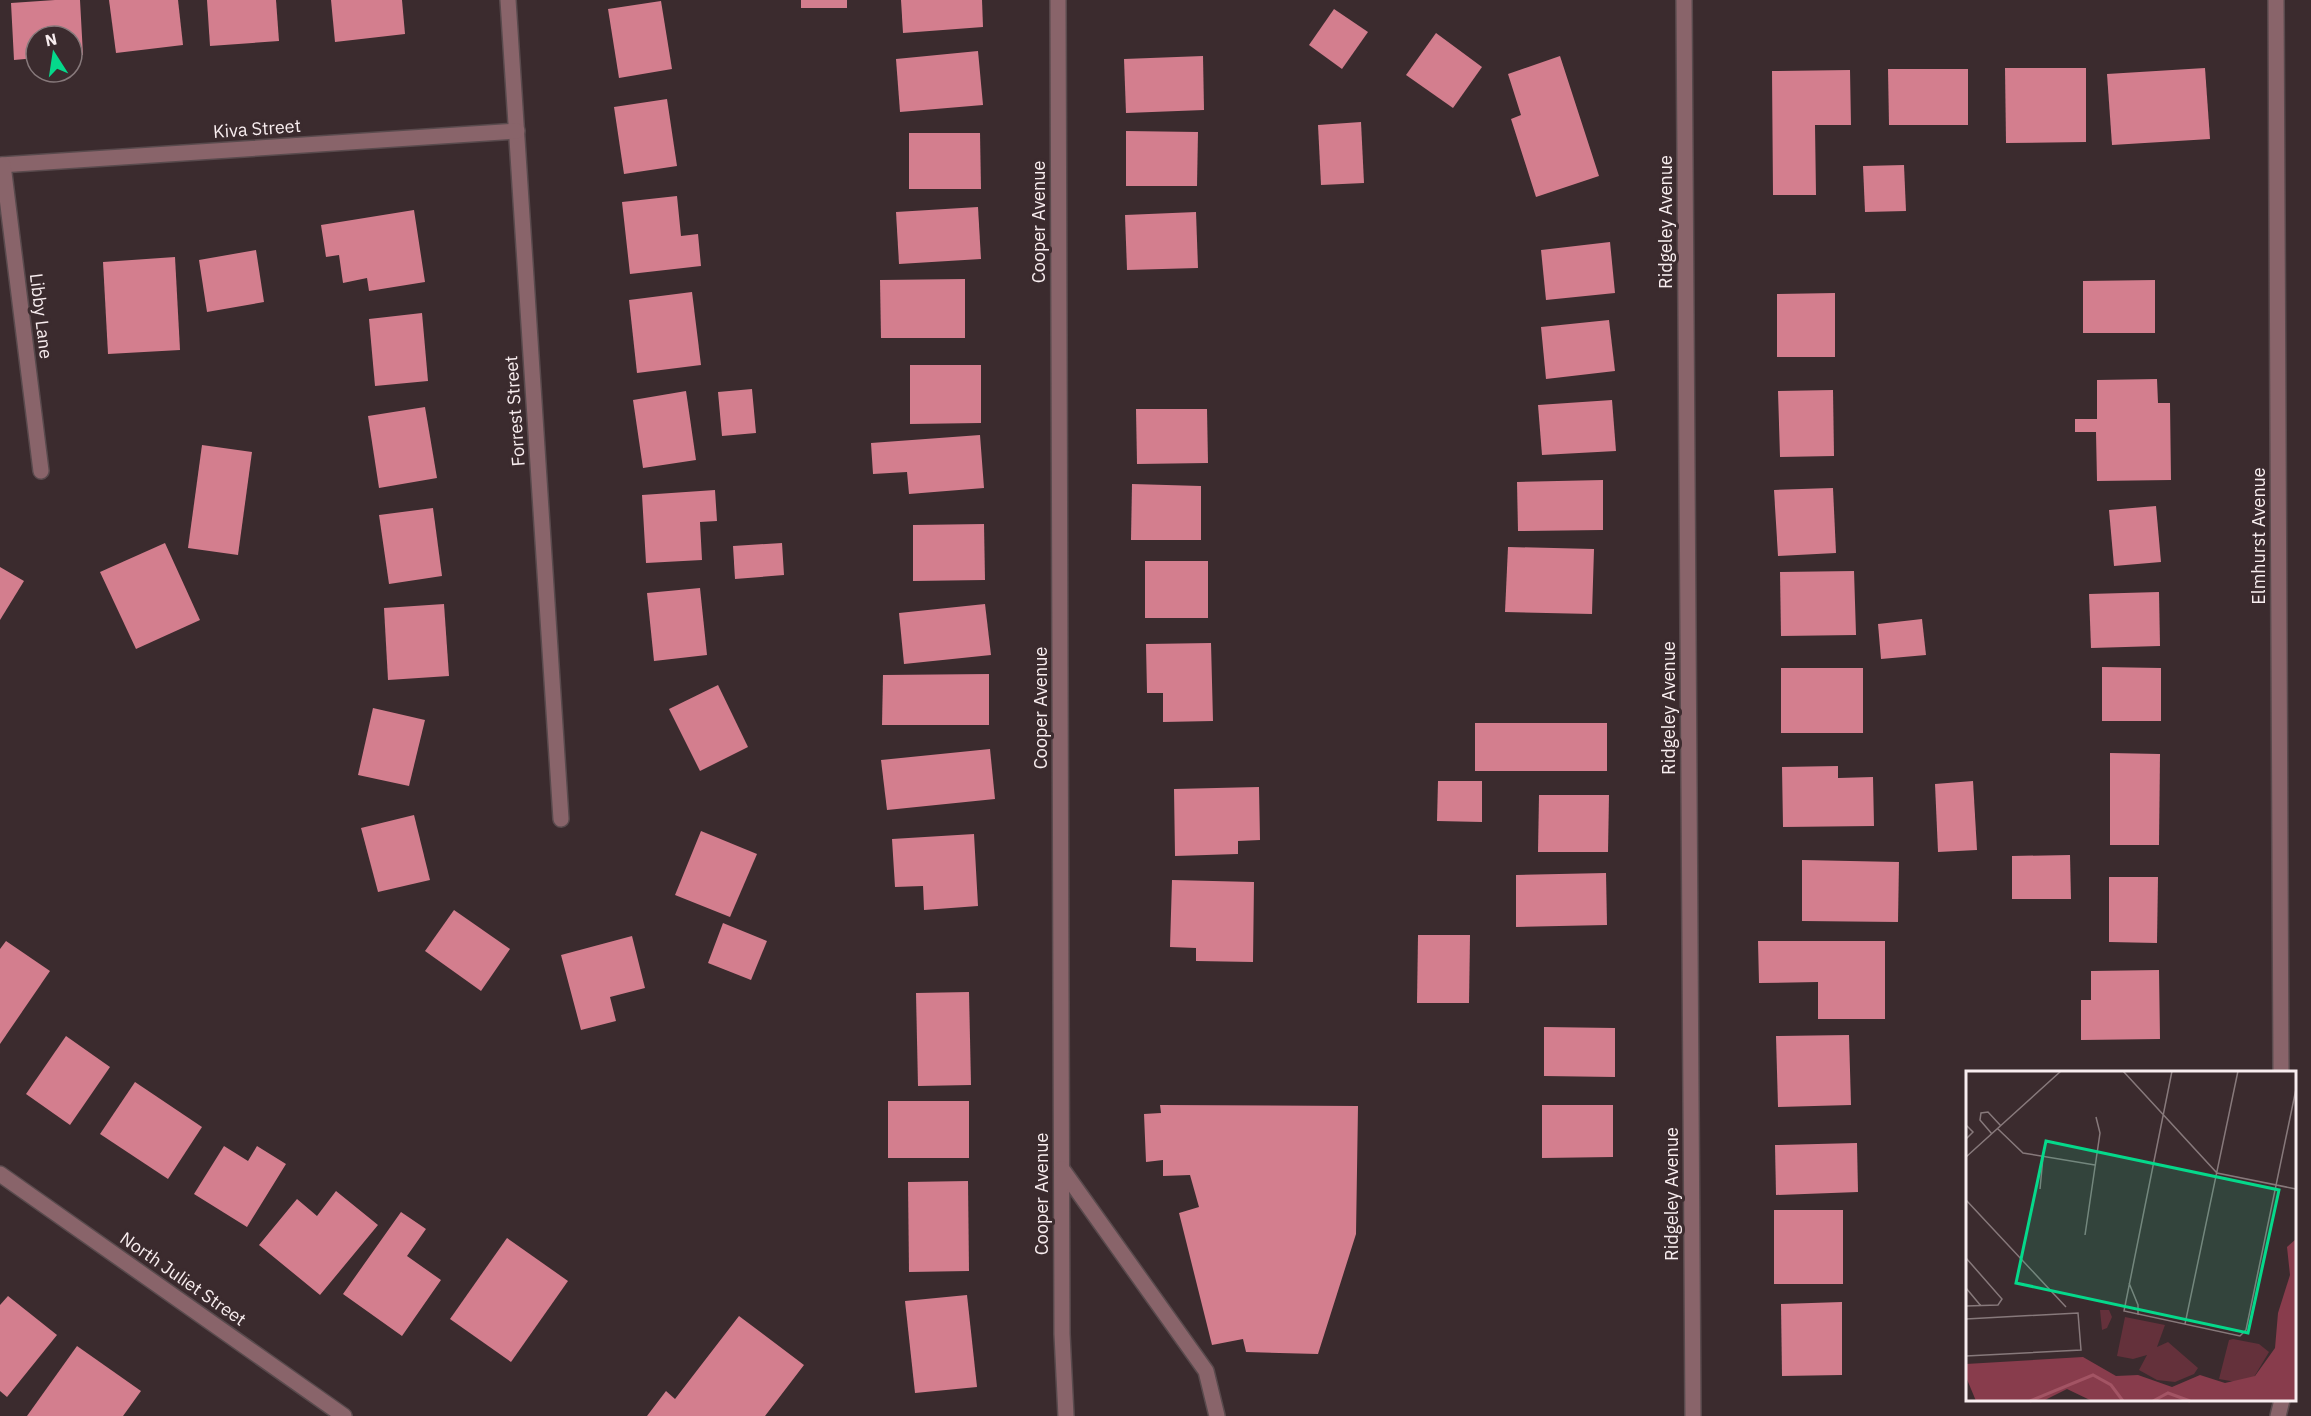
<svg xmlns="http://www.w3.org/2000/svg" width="2311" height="1416" viewBox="0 0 2311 1416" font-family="'IBM Plex Sans',sans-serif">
<rect width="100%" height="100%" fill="#3b2b2e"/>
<g fill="#d37e8e">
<path d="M55,0H80L83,55L72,56V36H36V58L14,60L11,3Z"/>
<path d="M109,0H178L183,45L116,53Z"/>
<path d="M207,0H276L279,41L210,46Z"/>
<path d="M331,0H402L405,34L335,42Z"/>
<rect x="801" y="0" width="46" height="8"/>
<path d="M901,0H982L983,27L903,33Z"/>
<path d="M661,1L672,69L619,78L608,9Z"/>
<path d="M1334,9L1368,32L1342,69L1309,45Z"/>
<path d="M1436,33L1482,67L1453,108L1406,75Z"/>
<path d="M978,51L983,105L900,112L896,59Z"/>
<path d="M1203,56L1204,110L1126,113L1124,59Z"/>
<path d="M1560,56L1599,176L1536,197L1511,119L1521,115L1508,74Z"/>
<path d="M2005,68H2086V142L2006,143Z"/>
<path d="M2205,68L2210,139L2112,145L2107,74Z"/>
<path d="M1888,69H1968V125H1889Z"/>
<path d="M1850,70L1851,125H1815L1816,195H1773L1772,71Z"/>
<path d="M667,99L677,166L624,174L614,107Z"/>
<path d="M1361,122L1364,183L1321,185L1318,125Z"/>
<path d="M1126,131L1198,132L1197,186H1126Z"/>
<path d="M909,133H980L981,189H909Z"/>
<path d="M1904,165L1906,211L1865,212L1863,166Z"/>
<path d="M677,196L681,236L698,234L701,266L630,274L622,202Z"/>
<path d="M978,207L981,259L899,264L896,212Z"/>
<path d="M414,210L425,282L369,291L367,278L343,283L339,255L326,257L321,225Z"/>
<path d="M1196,212L1198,268L1127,270L1125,215Z"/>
<path d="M1610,242L1615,293L1546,300L1541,250Z"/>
<path d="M256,250L264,302L207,312L199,260Z"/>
<path d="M175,257L180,350L108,354L103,262Z"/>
<path d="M965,279V338H881L880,280Z"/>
<path d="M2155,280V333H2083V281Z"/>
<path d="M692,292L701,365L637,373L629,300Z"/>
<path d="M1835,293V357H1777V294Z"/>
<path d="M422,313L428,381L375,386L369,319Z"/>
<path d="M1609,320L1615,371L1546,379L1541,327Z"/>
<path d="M910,365H981V423L910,424Z"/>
<path d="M2157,379L2158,403H2170L2171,480L2097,481L2096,432H2075V419H2097V380Z"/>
<path d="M752,389L756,433L722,436L718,392Z"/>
<path d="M1833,390L1834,456L1780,457L1778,391Z"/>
<path d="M686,391L696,460L643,468L633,400Z"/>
<path d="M1612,400L1616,451L1542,455L1538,405Z"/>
<path d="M425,407L437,478L379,488L368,416Z"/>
<path d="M1136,409H1207L1208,463L1137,464Z"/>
<path d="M980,435L984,488L909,494L907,472L873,474L871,443Z"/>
<path d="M202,445L252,452L238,555L188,548Z"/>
<path d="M1603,480V530L1518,531L1517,482Z"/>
<path d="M1132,484L1201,486V540H1131Z"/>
<path d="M1833,488L1836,553L1778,556L1774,490Z"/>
<path d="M715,490L717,521L700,522L702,560L646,563L642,495Z"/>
<path d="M2156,506L2161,562L2114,566L2109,510Z"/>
<path d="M433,508L442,576L389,584L379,515Z"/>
<path d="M984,524L985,580L913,581V525Z"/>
<path d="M165,543L200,620L136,649L100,572Z"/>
<path d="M782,543L784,575L735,579L733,546Z"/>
<path d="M1508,547L1594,549L1592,614L1505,612Z"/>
<rect x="1145" y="561" width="63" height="57"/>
<path d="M0,567L24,581L0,620Z"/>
<path d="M1854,571L1856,635L1781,636L1780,572Z"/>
<path d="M700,588L707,655L654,661L647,593Z"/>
<path d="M2159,592L2160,646L2091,648L2089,594Z"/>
<path d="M444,604L449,676L388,680L384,608Z"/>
<path d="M985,604L991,655L904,664L899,613Z"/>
<path d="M1922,619L1926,655L1881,659L1878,624Z"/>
<path d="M1211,643L1213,721L1163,722V693H1147L1146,644Z"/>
<path d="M2102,667L2161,668V721H2102Z"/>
<rect x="1781" y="668" width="82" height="65"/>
<path d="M989,674V725H882L883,675Z"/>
<path d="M718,685L748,747L700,771L669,709Z"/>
<path d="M373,708L425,720L409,786L358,775Z"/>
<rect x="1475" y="723" width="132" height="48"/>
<path d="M990,749L995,799L887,810L881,760Z"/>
<path d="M2110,753L2160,754L2159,845H2110Z"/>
<path d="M1838,766V778L1873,777L1874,826L1783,827L1782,767Z"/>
<path d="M1438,781H1482V822L1437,821Z"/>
<path d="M1973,781L1977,850L1938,852L1935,784Z"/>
<path d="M1259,787L1260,840L1238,841V854L1175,856L1174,789Z"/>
<path d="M1539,795H1609L1608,852H1538Z"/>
<path d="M414,815L430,880L378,892L361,828Z"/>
<path d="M701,831L757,854L730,917L675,895Z"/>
<path d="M974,834L978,906L924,910L923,886L895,887L892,839Z"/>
<path d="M2070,855L2071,899H2012V856Z"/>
<path d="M1802,860L1899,862L1898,922L1802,921Z"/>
<path d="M1606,873L1607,925L1516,927V875Z"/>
<path d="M2109,877H2158L2157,943L2109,942Z"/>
<path d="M1172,880L1254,882L1253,962L1196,961V948L1170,947Z"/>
<path d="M454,910L510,949L481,991L425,951Z"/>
<path d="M723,923L767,941L751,980L708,963Z"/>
<path d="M1418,935H1470L1469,1003H1417Z"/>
<path d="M632,936L645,988L610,997L616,1021L581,1030L561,955Z"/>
<path d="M6,941L50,971L0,1044V949Z"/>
<path d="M1758,941H1885V1019H1818V982L1759,983Z"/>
<path d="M2159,970L2160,1039L2081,1040V1000H2091V971Z"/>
<path d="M969,992L971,1085L918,1086L916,993Z"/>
<path d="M1544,1027L1615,1028V1077L1544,1076Z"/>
<path d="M1849,1035L1851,1105L1778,1107L1776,1036Z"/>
<path d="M66,1036L110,1067L70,1125L26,1094Z"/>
<rect x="2114" y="1070" width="51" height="2"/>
<path d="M135,1082L202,1127L168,1179L100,1134Z"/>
<rect x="888" y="1101" width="81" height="57"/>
<path d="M1160,1105L1358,1106L1356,1234L1318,1354L1246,1352L1243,1339L1212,1345L1179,1213L1199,1207L1190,1175L1163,1176V1160L1146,1162L1144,1114L1161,1113Z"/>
<path d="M1542,1105H1613V1157L1542,1158Z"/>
<path d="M1857,1143L1858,1192L1776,1195L1775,1145Z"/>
<path d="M224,1146L248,1161L257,1146L286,1164L247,1227L194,1194Z"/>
<path d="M968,1181L969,1271L909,1272L908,1182Z"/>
<path d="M336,1191L378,1225L320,1295L259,1245L297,1199L317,1216Z"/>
<rect x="1774" y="1210" width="69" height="74"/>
<path d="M401,1212L426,1229L407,1256L441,1280L402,1336L343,1294Z"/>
<path d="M507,1238L568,1281L511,1362L450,1319Z"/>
<path d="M967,1295L977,1387L915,1393L905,1301Z"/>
<path d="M8,1296L57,1335L7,1397L0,1391V1305Z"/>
<path d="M1842,1302V1375L1782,1376L1781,1304Z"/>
<path d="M739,1316L804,1365L765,1416H647L666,1391L675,1399Z"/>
<path d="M77,1346L141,1391L123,1416H27Z"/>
</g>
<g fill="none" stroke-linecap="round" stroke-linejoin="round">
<defs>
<g id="minor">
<path d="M508,0L561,819"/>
<path d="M1058,0L1062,1334L1066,1416"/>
<path d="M1684,0L1693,1416"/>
<path d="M2276,0L2281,1072"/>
<path d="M0,165L517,131"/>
<path d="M3,165L41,471"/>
<path d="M1062,1169L1206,1371L1217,1416"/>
<path d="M0,1174L344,1416"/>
<path d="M2278,1416L2282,1400"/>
</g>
</defs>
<use href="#minor" stroke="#594a4d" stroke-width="18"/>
<use href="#minor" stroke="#89646a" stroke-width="15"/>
</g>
<g text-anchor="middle" stroke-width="6" stroke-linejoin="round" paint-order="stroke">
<g font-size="18" fill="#f8edef" stroke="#3b2b2e">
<text transform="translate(257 129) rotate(-4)" y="6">Kiva Street</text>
<text transform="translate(1039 222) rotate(-90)" y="6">Cooper Avenue</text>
<text transform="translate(1666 222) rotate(-90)" y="6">Ridgeley Avenue</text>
<text transform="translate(41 316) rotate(83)" y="6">Libby Lane</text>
<text transform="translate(515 411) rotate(-94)" y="6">Forrest Street</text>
<text transform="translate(2259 536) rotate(-90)" y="6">Elmhurst Avenue</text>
<text transform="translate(1041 708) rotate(-90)" y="6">Cooper Avenue</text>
<text transform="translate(1669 708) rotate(-90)" y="6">Ridgeley Avenue</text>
<text transform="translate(1042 1194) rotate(-90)" y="6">Cooper Avenue</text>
<text transform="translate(1672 1194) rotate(-90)" y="6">Ridgeley Avenue</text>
<text transform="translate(183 1279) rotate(35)" y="6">North Juliet Street</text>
</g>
</g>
<g transform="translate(1966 1071)">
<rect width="330" height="330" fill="#3b2b2e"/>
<path d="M134,239H143L146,246L141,257L136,259ZM159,246L199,254L191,276L202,271L232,297L228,303L209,311L191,309L173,299L181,284L167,288L151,285ZM267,268L293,273L303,281L288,306L270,311L253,308L263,269Z" fill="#64313b"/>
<path d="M330,168V330H126L101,318L77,330H10L0,306V293L117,286L150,305L172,304L206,316L234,304L259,312L289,305L309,277L312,242L324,204L321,176Z" fill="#883c4c"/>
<path fill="none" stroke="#a35464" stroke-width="3" d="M64,330L127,304L145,314L157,330M187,330L202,322L224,330"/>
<path fill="none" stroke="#87797b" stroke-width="1.5" d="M157,0L251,102L330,118M206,0L158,240L274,265L280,259L330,18M0,54L7,61L0,68M32,58L57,82L129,94M26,63L14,49L15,42L22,41L35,55M0,86L95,0M74,118L77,86M0,129L100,236M119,164L134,62L130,46M0,187L36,228L32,234L0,235M163,212L172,234V244M0,217L15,235M0,248L112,242L115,279L0,285M219,253L272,0"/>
<path fill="#05d98b" fill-opacity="0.15" stroke="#05d98b" stroke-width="3" d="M80,70L313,119L282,262L50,212Z"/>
<rect width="330" height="330" fill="none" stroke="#f8edef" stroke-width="3"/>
</g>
<g transform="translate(54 54) rotate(348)"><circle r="28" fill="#3b2b2e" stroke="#87797b" stroke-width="1.5"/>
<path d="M0-4.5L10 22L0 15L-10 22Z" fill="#05d98b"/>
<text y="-9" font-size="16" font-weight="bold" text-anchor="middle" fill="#f8edef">N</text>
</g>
</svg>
